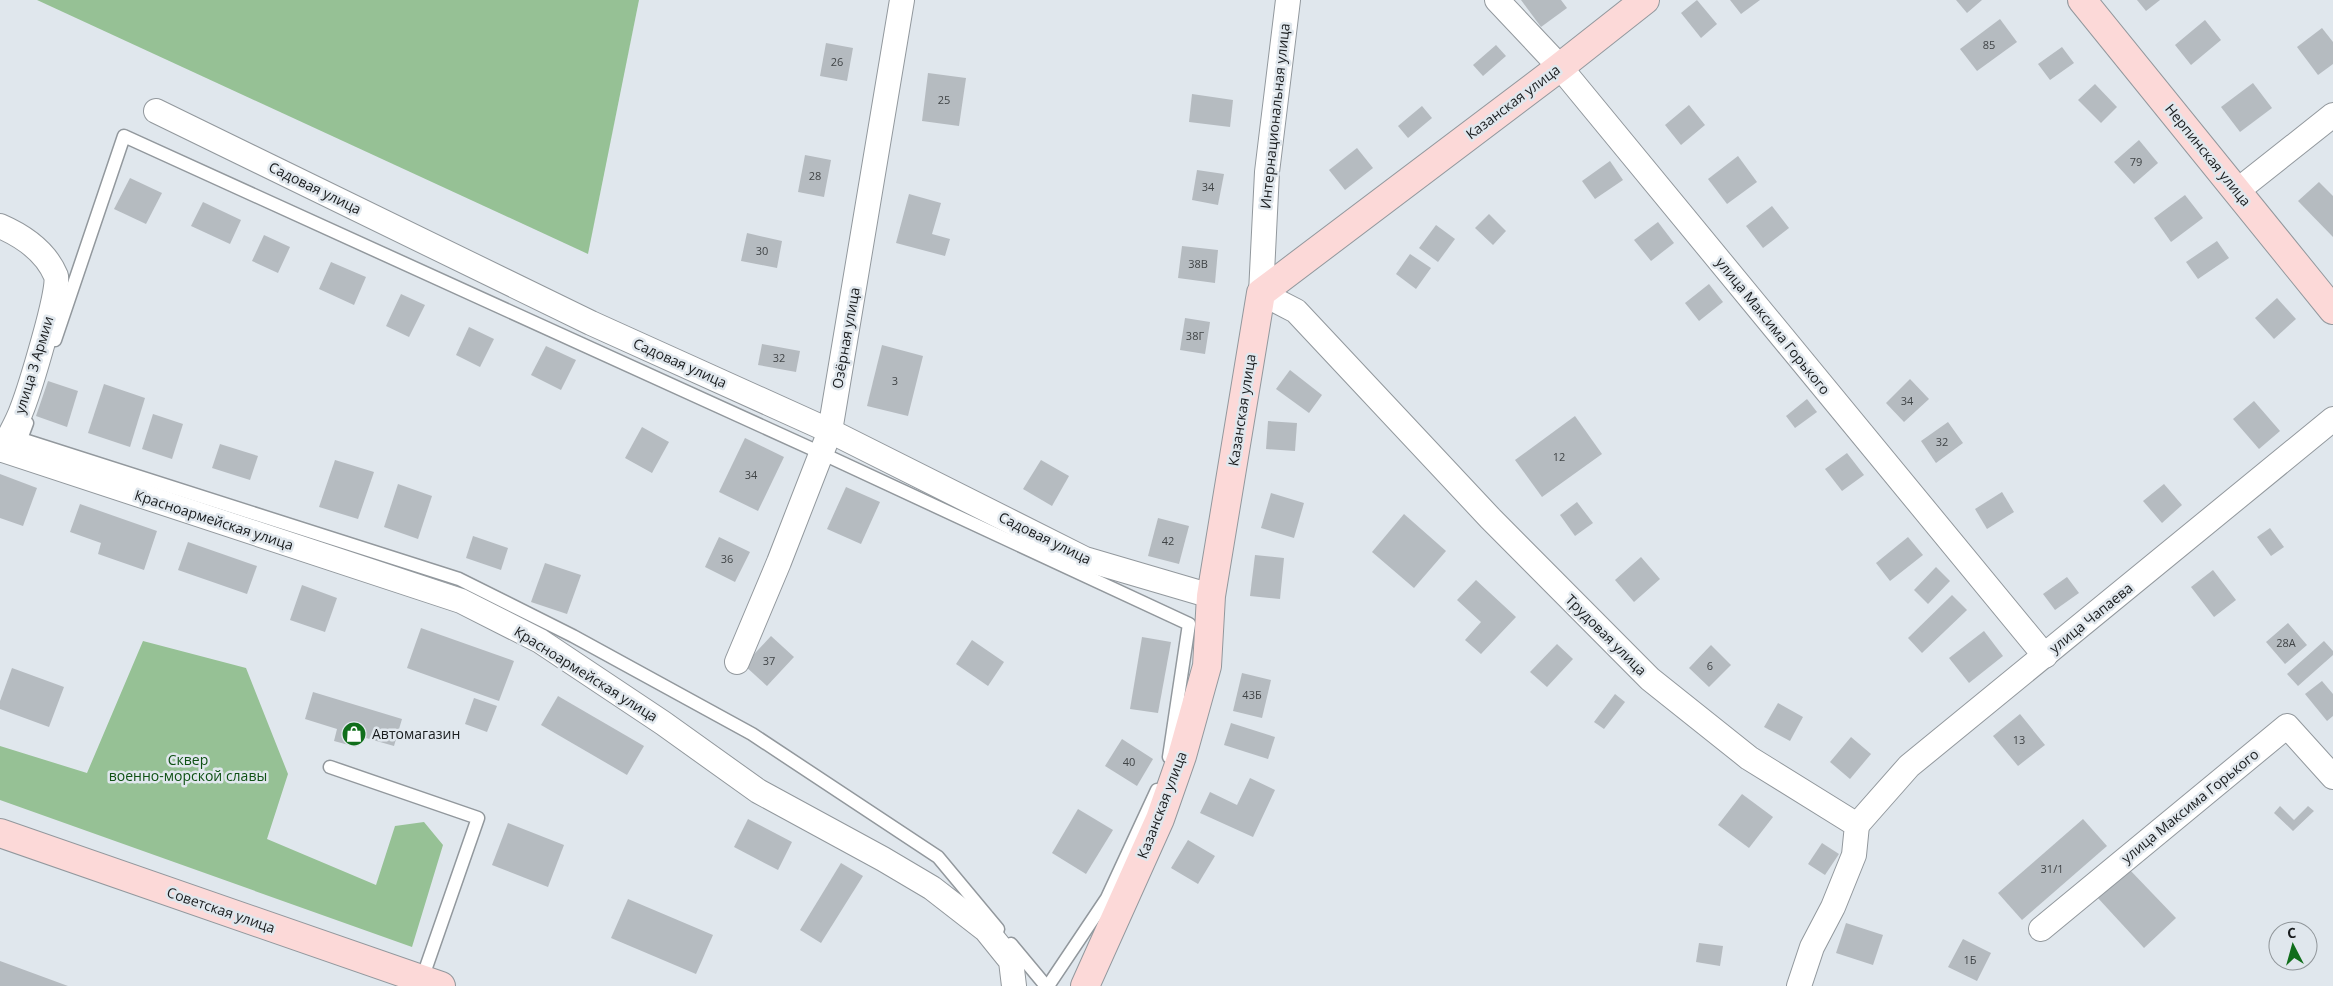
<svg xmlns="http://www.w3.org/2000/svg" width="2333" height="986" viewBox="0 0 2333 986" font-family="'Open Sans',sans-serif">
<rect width="100%" height="100%" fill="#e0e7ed"/>
<g fill="#96c195">
<path d="M37,0H639L588,254Z"/>
<path d="M143,641L246,668L288,774L267,839L376,885L395,826L424,822L443,845L412,947L0,800V746L87,773Z"/>
</g>
<g fill="#b5bbc0">
<path d="M1521,0H1561L1567,8L1541,27Z"/>
<path d="M1697,0L1717,24L1701,38L1681,13Z"/>
<path d="M1730,0H1760L1741,14Z"/>
<path d="M1956,0H1982L1967,13Z"/>
<path d="M2137,0H2160L2146,11Z"/>
<path d="M2000,19L2017,42L1977,71L1960,49Z"/>
<path d="M2205,20L2221,40L2191,65L2175,45Z"/>
<path d="M2322,28L2333,42V64L2318,75L2297,47Z"/>
<path d="M826,43L853,48L847,81L820,76Z"/>
<path d="M1496,45L1506,56L1483,76L1473,65Z"/>
<path d="M2062,47L2074,63L2050,80L2038,64Z"/>
<path d="M928,73L966,78L959,126L922,121Z"/>
<path d="M2253,83L2272,108L2240,132L2221,107Z"/>
<path d="M2095,84L2117,107L2101,123L2078,100Z"/>
<path d="M1192,94L1233,100L1230,127L1189,122Z"/>
<path d="M1689,105L1705,125L1681,145L1665,125Z"/>
<path d="M1422,106L1432,118L1408,138L1398,126Z"/>
<path d="M2139,140L2158,163L2134,184L2114,162Z"/>
<path d="M1357,148L1373,168L1345,190L1329,170Z"/>
<path d="M805,155L831,160L824,197L798,192Z"/>
<path d="M1738,156L1757,182L1727,204L1708,179Z"/>
<path d="M1610,161L1623,180L1595,199L1582,181Z"/>
<path d="M1197,170L1224,174L1218,205L1192,200Z"/>
<path d="M130,178L162,193L146,224L114,209Z"/>
<path d="M2319,182L2333,196V237L2298,201Z"/>
<path d="M909,194L941,203L932,234L950,239L945,256L896,243Z"/>
<path d="M2185,195L2203,218L2171,242L2154,218Z"/>
<path d="M203,202L241,220L230,244L191,226Z"/>
<path d="M1772,206L1789,228L1763,248L1746,226Z"/>
<path d="M1489,214L1506,231L1493,245L1475,228Z"/>
<path d="M1658,222L1674,243L1651,261L1634,240Z"/>
<path d="M1436,225L1455,239L1438,262L1419,248Z"/>
<path d="M747,233L782,241L777,268L741,261Z"/>
<path d="M264,235L290,247L278,273L252,261Z"/>
<path d="M2217,241L2229,258L2198,279L2186,262Z"/>
<path d="M1182,246L1218,250L1215,283L1178,278Z"/>
<path d="M1410,254L1431,268L1416,289L1396,274Z"/>
<path d="M331,262L366,277L354,305L319,289Z"/>
<path d="M1709,284L1723,302L1699,321L1685,303Z"/>
<path d="M401,294L425,305L409,337L386,326Z"/>
<path d="M2277,298L2296,319L2274,339L2255,318Z"/>
<path d="M1185,318L1210,322L1205,354L1180,350Z"/>
<path d="M469,327L494,339L480,367L456,355Z"/>
<path d="M762,344L800,351L796,372L758,365Z"/>
<path d="M882,345L923,356L908,416L867,406Z"/>
<path d="M546,346L576,360L561,390L531,375Z"/>
<path d="M1290,370L1322,395L1309,413L1276,389Z"/>
<path d="M1910,379L1929,399L1904,422L1886,403Z"/>
<path d="M48,381L78,391L67,427L36,416Z"/>
<path d="M104,384L145,398L130,447L88,433Z"/>
<path d="M1807,399L1817,412L1795,428L1786,416Z"/>
<path d="M2254,401L2280,431L2259,449L2233,419Z"/>
<path d="M153,414L183,424L172,459L142,449Z"/>
<path d="M1575,416L1602,454L1542,497L1515,460Z"/>
<path d="M1268,421L1297,423L1295,451L1266,449Z"/>
<path d="M1948,422L1963,443L1936,463L1921,441Z"/>
<path d="M642,427L669,442L652,473L625,458Z"/>
<path d="M745,438L784,457L758,511L719,492Z"/>
<path d="M220,444L258,456L250,480L212,468Z"/>
<path d="M1847,453L1864,475L1842,491L1825,469Z"/>
<path d="M335,460L374,472L358,519L319,507Z"/>
<path d="M1041,460L1069,476L1052,506L1023,489Z"/>
<path d="M0,474L37,488L23,526L0,518Z"/>
<path d="M398,484L432,496L418,539L384,527Z"/>
<path d="M2164,484L2182,505L2162,523L2143,501Z"/>
<path d="M846,487L880,502L861,544L827,529Z"/>
<path d="M2002,492L2014,512L1987,529L1975,509Z"/>
<path d="M1271,493L1304,503L1294,538L1261,528Z"/>
<path d="M1577,502L1593,523L1575,536L1560,515Z"/>
<path d="M80,504L157,531L144,570L98,554L101,543L70,532Z"/>
<path d="M1404,514L1446,551L1414,588L1372,552Z"/>
<path d="M1158,518L1189,526L1179,564L1148,556Z"/>
<path d="M2270,528L2284,547L2271,556L2257,537Z"/>
<path d="M473,536L508,548L501,570L466,558Z"/>
<path d="M719,537L750,552L735,582L705,567Z"/>
<path d="M1908,537L1923,555L1890,581L1876,563Z"/>
<path d="M188,542L257,566L247,594L178,570Z"/>
<path d="M1255,555L1284,558L1280,599L1250,596Z"/>
<path d="M1641,557L1660,579L1634,602L1615,580Z"/>
<path d="M545,563L581,575L567,614L531,602Z"/>
<path d="M1936,567L1950,581L1928,604L1914,590Z"/>
<path d="M2213,570L2236,600L2214,617L2191,587Z"/>
<path d="M2067,577L2079,593L2055,610L2043,594Z"/>
<path d="M1476,580L1516,617L1481,654L1465,640L1481,622L1457,600Z"/>
<path d="M302,585L337,598L325,632L290,620Z"/>
<path d="M1952,595L1967,610L1922,653L1908,638Z"/>
<path d="M2288,623L2307,645L2285,664L2266,642Z"/>
<path d="M421,628L514,661L499,701L407,668Z"/>
<path d="M1984,631L2003,656L1969,683L1949,658Z"/>
<path d="M771,636L794,657L767,686L744,665Z"/>
<path d="M1142,637L1171,642L1158,713L1130,709Z"/>
<path d="M972,640L1004,662L988,686L956,664Z"/>
<path d="M2324,641L2333,651V655L2298,686L2287,674Z"/>
<path d="M1557,644L1573,659L1547,687L1530,672Z"/>
<path d="M1711,645L1731,665L1709,687L1689,668Z"/>
<path d="M12,668L64,687L49,727L0,709V701Z"/>
<path d="M1242,673L1271,680L1262,718L1233,711Z"/>
<path d="M2322,681L2333,694V716L2327,721L2305,694Z"/>
<path d="M313,692L402,719L394,746L359,736L356,747L334,741L337,729L305,719Z"/>
<path d="M1615,694L1625,702L1604,729L1594,722Z"/>
<path d="M558,696L644,746L627,775L541,725Z"/>
<path d="M474,698L497,706L487,732L465,724Z"/>
<path d="M1778,703L1803,717L1790,741L1764,727Z"/>
<path d="M2020,714L2045,745L2018,766L1993,736Z"/>
<path d="M1231,723L1275,737L1268,759L1224,745Z"/>
<path d="M1851,737L1871,754L1850,779L1830,762Z"/>
<path d="M1122,739L1153,759L1137,786L1105,766Z"/>
<path d="M1250,778L1275,790L1253,837L1200,813L1210,792L1237,805Z"/>
<path d="M1742,794L1773,817L1749,848L1718,825Z"/>
<path d="M2280,806L2294,820L2308,806L2314,811L2293,831L2274,813Z"/>
<path d="M1078,809L1113,830L1086,874L1052,853Z"/>
<path d="M748,819L792,842L778,870L734,847Z"/>
<path d="M2083,819L2107,846L2022,920L1998,893Z"/>
<path d="M508,823L564,845L548,887L492,865Z"/>
<path d="M1188,840L1215,856L1198,884L1171,868Z"/>
<path d="M1822,843L1839,854L1825,875L1808,864Z"/>
<path d="M841,863L863,876L821,943L800,930Z"/>
<path d="M2128,868L2176,918L2144,948L2097,897Z"/>
<path d="M628,899L713,935L696,974L611,938Z"/>
<path d="M1846,923L1883,935L1873,965L1836,953Z"/>
<path d="M1963,939L1991,953L1977,981L1948,967Z"/>
<path d="M1699,943L1723,946L1720,966L1696,962Z"/>
<path d="M0,961L68,986H0Z"/>
</g>
<g fill="none" stroke-linecap="round" stroke-linejoin="round">
<defs>
<g id="service">
<path d="M55,340L124,136L821,453L1189,624L1169,757"/>
<path d="M27,423L21,439L459,579L573,636L752,734L938,857L998,929"/>
<path d="M330,767L478,818L422,979"/>
<path d="M1011,944L1046,986"/>
<path d="M1048,986L1107,898L1157,790"/>
</g>
<g id="minor">
<path d="M1288,0L1267,172L1261,293L1296,311L1490,518L1650,679L1749,758L1857,825L1854,855L1833,907L1812,947L1799,986"/>
<path d="M1497,0L1560,67L2045,656"/>
<path d="M156,111L591,323L830,431L1085,559L1211,596"/>
<path d="M2237,191L2333,115"/>
<path d="M0,226C23,236 46,252 56,276C61,288 29,391 22,409C17,423 9,436 2,450"/>
<path d="M0,449L461,601L540,641L663,723L758,791L883,859L932,888L986,930L1011,961L1014,986"/>
<path d="M737,662L779,562L830,431L902,0"/>
<path d="M1857,825L1909,766L2333,419"/>
<path d="M2041,929L2287,726L2333,777"/>
</g>
<g id="secondary">
<path d="M2082,0L2333,310"/>
<path d="M0,833L441,986"/>
<path d="M1085,986L1160,819L1182,756L1207,666L1211,596L1261,293L1560,67L1645,0"/>
</g>
</defs>
<use href="#service" stroke="#92989d" stroke-width="15"/>
<use href="#minor" stroke="#92989d" stroke-width="26"/>
<use href="#secondary" stroke="#92989d" stroke-width="30"/>
<use href="#service" stroke="#fff" stroke-width="12"/>
<use href="#minor" stroke="#fff" stroke-width="24"/>
<use href="#secondary" stroke="#fcd9d8" stroke-width="28"/>
</g>
<defs>
<symbol id="shop-disc" viewBox="-11 -11 22 22"><circle r="9.5" fill="#106e1b" stroke="#e0e7ed"/><path d="M-5-2.5h2.3a2.7 3.5 0 0 1 5.4 0H5L5.5 6h-11ZM-1.5-2.5h3a1.5 2.3 0 0 0-3 0Z" fill="#fff"/></symbol>
</defs>
<g fill-rule="evenodd">
<use href="#shop-disc" x="340" y="720" width="28" height="28"/>
</g>
<g text-anchor="middle" stroke-width="5" stroke-linejoin="round" paint-order="stroke">
<g font-size="11" fill="#404446">
<text x="1989" y="49">85</text>
<text x="837" y="66">26</text>
<text x="944" y="104">25</text>
<text x="2136" y="166">79</text>
<text x="815" y="180">28</text>
<text x="1208" y="191">34</text>
<text x="762" y="255">30</text>
<text x="1198" y="268">38В</text>
<text x="1195" y="340">38Г</text>
<text x="779" y="362">32</text>
<text x="895" y="385">3</text>
<text x="1907" y="405">34</text>
<text x="1942" y="446">32</text>
<text x="1559" y="461">12</text>
<text x="751" y="479">34</text>
<text x="1168" y="545">42</text>
<text x="727" y="563">36</text>
<text x="2286" y="647">28А</text>
<text x="769" y="665">37</text>
<text x="1710" y="670">6</text>
<text x="1252" y="699">43Б</text>
<text x="2019" y="744">13</text>
<text x="1129" y="766">40</text>
<text x="2052" y="873">31/1</text>
<text x="1970" y="964">1Б</text>
</g>
<g font-size="14" fill="#191c1e" stroke="#e0e7ed">
<text transform="translate(1513 102) rotate(-37)" y="5">Казанская улица</text>
<text transform="translate(1275 116) rotate(-84)" y="5">Интернациональная улица</text>
<text transform="translate(2208 155) rotate(51)" y="5">Нерпинская улица</text>
<text transform="translate(315 188) rotate(26)" y="5">Садовая улица</text>
<text transform="translate(1773 326) rotate(51)" y="5">улица Максима Горького</text>
<text transform="translate(846 338) rotate(-80)" y="5">Озёрная улица</text>
<text transform="translate(680 363) rotate(24)" y="5">Садовая улица</text>
<text transform="translate(34 365) rotate(-73)" y="5">улица 3 Армии</text>
<text transform="translate(1242 410) rotate(-81)" y="5">Казанская улица</text>
<text transform="translate(214 520) rotate(18)" y="5">Красноармейская улица</text>
<text transform="translate(1045 538) rotate(26)" y="5">Садовая улица</text>
<text transform="translate(2091 618) rotate(-39)" y="5">улица Чапаева</text>
<text transform="translate(1606 635) rotate(45)" y="5">Трудовая улица</text>
<text transform="translate(586 674) rotate(32)" y="5">Красноармейская улица</text>
<text transform="translate(1162 805) rotate(-69)" y="5">Казанская улица</text>
<text transform="translate(2190 806) rotate(-39)" y="5">улица Максима Горького</text>
<text transform="translate(221 910) rotate(19)" y="5">Советская улица</text>
</g>
<g font-size="14" fill="#191c1e" stroke="#e0e7ed" text-anchor="start">
<text x="372" y="739">Автомагазин</text>
</g>
<g font-size="14" fill="#0f5114" stroke="#e0e7ed">
<text x="188" y="765">Сквер<tspan x="188" dy="16">военно-морской славы</tspan></text>
</g>
</g>
<g transform="translate(2293 946) rotate(354)"><circle r="24" fill="#e0e7ed" stroke="#90969a"/>
<path d="M0-4L9 19L0 12L-9 19Z" fill="#106e1b"/>
<text y="-8" font-size="14" font-weight="bold" text-anchor="middle" fill="#191c1e">С</text>
</g>
</svg>
